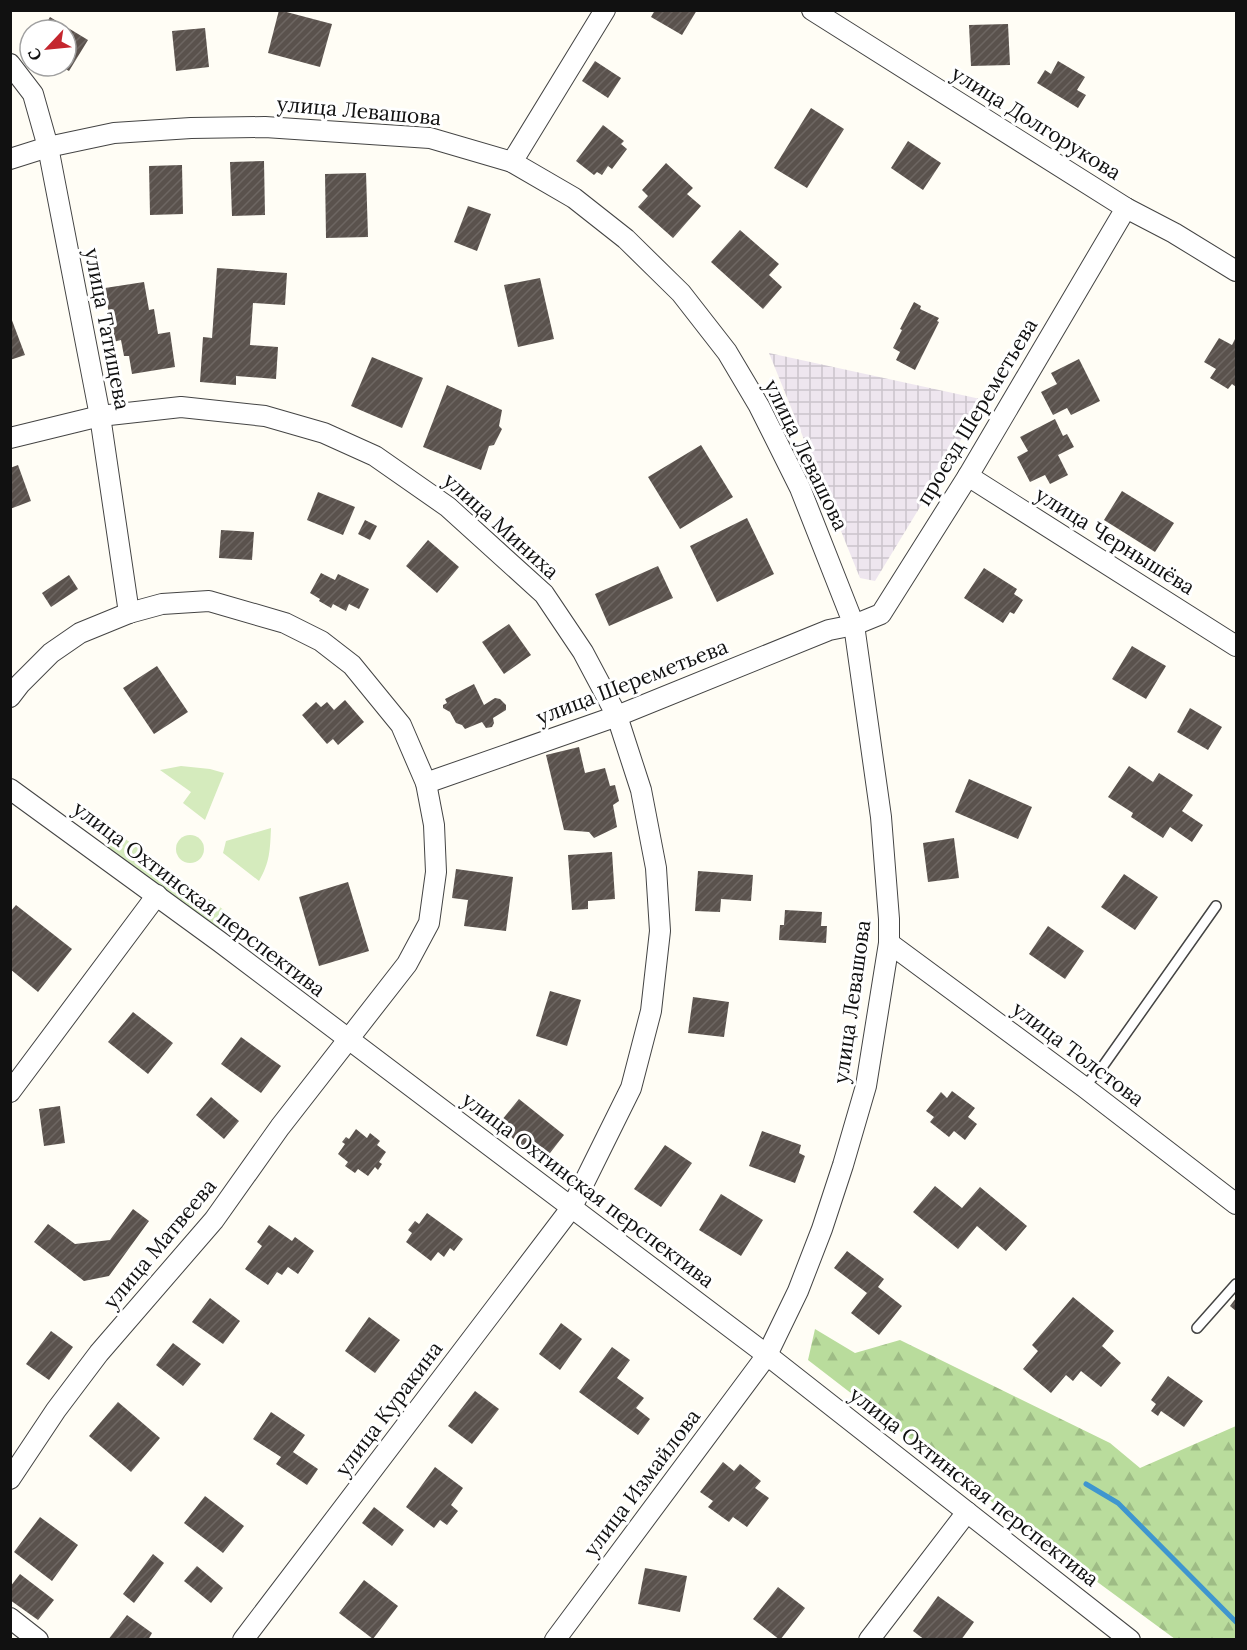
<svg xmlns="http://www.w3.org/2000/svg" width="1247" height="1650" viewBox="0 0 1247 1650" font-family="Lora,serif">
<defs>
<pattern id="industrial-grid" width="8" height="8" patternUnits="userSpaceOnUse" patternTransform="scale(1.5)"><rect width="8" height="8" fill="#eee6ef"/><path d="M0 4h8M4 0v8" fill="none" stroke="#cbc4cc"/></pattern>
<pattern id="forest-firs" width="22" height="20" patternUnits="userSpaceOnUse" patternTransform="scale(1.5)"><rect width="22" height="20" fill="#b9dc9c"/><path d="M5 1l3.5 6h-7zM16 11l3.5 6h-7z" fill="#9ebc85"/></pattern>
<pattern id="building-hatch" width="6" height="6" patternUnits="userSpaceOnUse" patternTransform="scale(1.5)"><rect width="6" height="6" fill="#5a524d"/><path d="M-1 1l2-2M0 6l6-6M5 7l2-2" fill="none" stroke="#6d6662"/></pattern>
</defs>
<rect width="100%" height="100%" fill="#fffdf5"/>
<path fill="url(#industrial-grid)" d="M769,353L985,400L875,581L860,578Z"/>
<g fill="#d5ebbd">
<path d="M181,766L210,769L224,773L205,820L183,803L191,792L160,770Z"/>
<path d="M271,828C270,850 270,862 259,881L223,853L226,841Z"/>
<path d="M117,833L228,913L219,928L210,931L105,853L107,846Z"/>
<circle cx="190" cy="849" r="14"/>
</g>
<path fill="url(#forest-firs)" d="M815,1329L855,1353L900,1340L1110,1443L1140,1468L1236,1426V1639H1175L1062,1556L808,1360Z"/>
<g fill="none" stroke-linecap="round" stroke-linejoin="round">
<path stroke="#3f96cf" stroke-width="5" d="M1086,1484L1118,1503L1236,1622"/>
</g>
<g fill="url(#building-hatch)">
<path d="M279,10L332,24L320,67L268,53Z"/>
<path d="M655,10H697L682,35L651,17Z"/>
<path d="M50,17L88,40L69,71L60,66H66V30H42Z"/>
<path d="M1008,24L1010,65L971,66L969,25Z"/>
<path d="M205,28L209,67L176,71L172,31Z"/>
<path d="M595,61L621,78L608,98L582,81Z"/>
<path d="M1058,61L1085,77L1077,90L1086,95L1078,108L1037,83L1045,70L1051,74Z"/>
<path d="M811,108L844,129L807,188L774,168Z"/>
<path d="M603,125L624,141L621,144L627,149L612,169L608,166L602,175L597,172L594,175L576,161Z"/>
<path d="M908,141L941,163L923,190L891,168Z"/>
<path d="M264,161L265,215L232,216L230,162Z"/>
<path d="M666,163L693,188L687,194L701,206L673,238L638,207L648,196L642,190Z"/>
<path d="M182,165L183,214L150,215L149,166Z"/>
<path d="M366,173L368,237L326,238L325,174Z"/>
<path d="M468,206L491,214L477,251L454,242Z"/>
<path d="M740,230L779,264L769,275L782,287L763,309L711,262Z"/>
<path d="M217,268L287,273L285,305L253,303L250,345L278,347L276,379L236,376V385L200,382L203,337L212,338Z"/>
<path d="M540,278L554,339L518,347L504,285Z"/>
<path d="M144,282L149,310L154,309L158,334L170,332L175,367L132,374L129,356H124L121,340L113,342L105,288Z"/>
<path d="M914,302L921,306L920,309L939,318L937,321L939,322L915,370L896,360L900,352L893,348L902,330L900,329Z"/>
<path d="M10,315L25,355L10,360Z"/>
<path d="M1236,337V387L1232,384L1228,389L1210,378L1216,369L1204,362L1219,338L1232,345Z"/>
<path d="M372,357L423,378L402,428L351,406Z"/>
<path d="M1079,359L1100,401L1071,415L1067,408L1053,415L1041,392L1057,384L1051,373Z"/>
<path d="M447,385L502,410L499,426L502,429L494,445L489,446L481,470L423,447Z"/>
<path d="M1055,419L1063,436L1067,434L1074,447L1058,455L1068,475L1050,484L1045,475L1030,482L1017,457L1028,451L1020,437Z"/>
<path d="M701,445L733,497L680,529L648,477Z"/>
<path d="M18,465L31,501L10,509V468Z"/>
<path d="M1122,491L1174,523L1155,552L1104,520Z"/>
<path d="M318,492L355,507L343,535L307,520Z"/>
<path d="M747,518L774,574L717,602L690,546Z"/>
<path d="M365,520L377,526L370,540L358,534Z"/>
<path d="M221,530L254,532L252,560L219,558Z"/>
<path d="M428,540L459,567L437,593L406,566Z"/>
<path d="M658,566L673,598L609,626L595,594Z"/>
<path d="M984,568L1017,589L1014,594L1023,600L1014,614L1010,612L1003,623L964,598Z"/>
<path d="M321,573L335,580L338,574L369,589L359,609L349,604L346,611L333,604L331,608L319,601L320,599L310,593Z"/>
<path d="M69,575L78,589L51,607L42,593Z"/>
<path d="M509,624L531,655L504,674L482,642Z"/>
<path d="M1132,646L1166,666L1146,699L1112,679Z"/>
<path d="M157,666L188,712L154,734L123,688Z"/>
<path d="M474,684L484,705L495,698L500,699L506,705V710L493,718L494,723L492,727L486,728L482,722L465,729L462,725L456,723L450,712L443,708V705L447,703L445,699Z"/>
<path d="M345,700L364,722L338,745L333,739L327,744L302,715L316,702L321,707L327,702L334,710Z"/>
<path d="M1190,708L1222,727L1208,750L1177,732Z"/>
<path d="M579,747L585,773L605,768L610,786L615,785L619,801L613,805L617,827L594,838L589,832L564,830L546,755Z"/>
<path d="M1129,766L1153,782L1159,773L1193,795L1182,811L1203,825L1192,842L1170,827L1163,838L1131,817L1133,813L1108,797Z"/>
<path d="M969,779L1032,807L1018,839L955,812Z"/>
<path d="M954,838L959,878L928,882L923,843Z"/>
<path d="M612,852L615,899L588,901V909L572,910L568,855Z"/>
<path d="M456,869L513,877L506,931L464,926L468,900L452,898Z"/>
<path d="M698,871L753,875L751,901L721,899L720,912L695,911Z"/>
<path d="M1124,874L1158,897L1135,930L1101,907Z"/>
<path d="M348,882L369,951L319,966L299,897Z"/>
<path d="M16,905L72,949L38,992L10,969V912Z"/>
<path d="M785,910L822,912L821,926H827L826,943L779,940L780,925H784Z"/>
<path d="M1048,926L1084,951L1065,979L1029,954Z"/>
<path d="M550,991L581,1000L567,1046L536,1036Z"/>
<path d="M693,997L729,1002L724,1037L688,1033Z"/>
<path d="M133,1012L173,1043L148,1074L108,1042Z"/>
<path d="M241,1037L281,1066L261,1093L221,1064Z"/>
<path d="M952,1091L975,1108L968,1117L977,1124L965,1140L954,1131L949,1137L930,1122L934,1117L926,1111L941,1092L947,1098Z"/>
<path d="M211,1097L239,1121L224,1139L196,1115Z"/>
<path d="M519,1099L564,1135L543,1162L497,1126Z"/>
<path d="M60,1106L65,1143L44,1146L39,1109Z"/>
<path d="M356,1129L367,1138L370,1133L380,1141L377,1145L386,1152L379,1162L382,1164L378,1170L375,1167L368,1176L358,1169L355,1173L345,1166L348,1162L338,1154L345,1144L342,1142L346,1137L349,1139Z"/>
<path d="M762,1131L801,1145L799,1153L805,1156L795,1183L749,1166Z"/>
<path d="M665,1145L692,1163L661,1207L634,1189Z"/>
<path d="M935,1186L962,1208L980,1187L1027,1226L1006,1251L977,1226L958,1249L913,1212Z"/>
<path d="M721,1194L763,1220L741,1256L699,1230Z"/>
<path d="M133,1209L149,1221L109,1276L84,1281L34,1242L48,1224L75,1244L110,1240Z"/>
<path d="M427,1213L463,1239L454,1251L450,1248L444,1257L438,1252L431,1261L406,1242L412,1233L408,1230L415,1221L419,1224Z"/>
<path d="M269,1225L292,1241L295,1237L314,1251L298,1274L288,1267L282,1275L277,1272L268,1285L245,1269L262,1246L257,1242Z"/>
<path d="M847,1251L884,1279L878,1287L902,1306L879,1335L851,1313L867,1293L834,1268Z"/>
<path d="M1073,1297L1114,1331L1102,1346L1121,1363L1101,1387L1081,1371L1073,1381L1066,1375L1051,1393L1023,1369L1038,1351L1032,1345Z"/>
<path d="M210,1298L240,1321L223,1344L192,1322Z"/>
<path d="M1236,1298V1311L1230,1306Z"/>
<path d="M369,1317L400,1340L375,1373L345,1351Z"/>
<path d="M561,1323L582,1339L560,1370L539,1354Z"/>
<path d="M51,1331L73,1347L49,1380L26,1364Z"/>
<path d="M173,1343L201,1364L183,1386L156,1365Z"/>
<path d="M612,1347L630,1360L617,1378L644,1398L636,1408L650,1419L638,1435L579,1392Z"/>
<path d="M1168,1376L1203,1401L1184,1427L1161,1411L1158,1416L1151,1411L1156,1404L1151,1400Z"/>
<path d="M475,1391L499,1409L472,1444L448,1426Z"/>
<path d="M118,1402L160,1438L131,1472L89,1436Z"/>
<path d="M271,1412L305,1435L293,1452L318,1469L307,1485L276,1464L281,1457L253,1439Z"/>
<path d="M723,1462L734,1471L740,1464L761,1481L755,1488L769,1498L747,1527L733,1517L729,1522L708,1507L713,1501L700,1492Z"/>
<path d="M435,1467L463,1488L451,1505L458,1511L447,1525L440,1520L434,1528L406,1507Z"/>
<path d="M205,1496L244,1526L223,1553L184,1523Z"/>
<path d="M374,1507L404,1530L392,1546L362,1523Z"/>
<path d="M40,1517L78,1545L52,1581L14,1552Z"/>
<path d="M153,1554L164,1563L134,1603L123,1594Z"/>
<path d="M197,1566L223,1588L211,1603L184,1581Z"/>
<path d="M645,1568L687,1576L680,1612L638,1604Z"/>
<path d="M20,1574L54,1600L38,1620L10,1600V1587Z"/>
<path d="M364,1580L398,1606L373,1639L339,1613Z"/>
<path d="M778,1587L805,1608L780,1640L753,1619Z"/>
<path d="M938,1596L974,1622L961,1640H925L913,1631Z"/>
<path d="M127,1615L152,1633L148,1640H108Z"/>
</g>
<g fill="none" stroke-linecap="round" stroke-linejoin="round">
<defs>
<g id="lane">
<path d="M1084,1087L1103,1066L1216,906"/>
<path d="M1197,1328L1236,1284"/>
</g>
<g id="street">
<path d="M812,10L1126,208L1174,233L1236,271"/>
<path d="M10,64L33,94L48,147L100,416L129,613"/>
<path d="M10,159L48,147L114,133L191,128L265,127L430,138L512,162L574,198L626,239L681,293L727,352L759,406L800,488L854,625L881,817L889,919V943L866,1086L843,1165L822,1229L798,1291L767,1355L555,1640"/>
<path d="M512,162L605,10"/>
<path d="M10,438L100,416L181,407L265,416L324,433L375,456L448,507L544,594L583,652L617,716L641,790L656,868L660,931L651,1011L631,1088L572,1207L243,1640"/>
<path d="M968,476L1236,646"/>
<path d="M10,697L20,684L51,653L80,633L129,613L162,604L209,601L285,623L321,641L352,665L401,725L426,783L434,825L436,872L429,923L407,964L280,1127L214,1220L99,1353L56,1410L10,1479"/>
<path d="M426,783L617,716L829,630L854,625L881,614L968,476L1126,208"/>
<path d="M10,789L220,942L767,1355L1130,1640"/>
<path d="M889,943L1084,1087L1236,1204"/>
<path d="M10,1092L157,895"/>
<path d="M10,1618L38,1640"/>
<path d="M869,1640L967,1512"/>
</g>
</defs>
<use href="#lane" stroke="#444" stroke-width="12"/>
<use href="#street" stroke="#444" stroke-width="22"/>
<use href="#lane" stroke="#fff" stroke-width="9"/>
<use href="#street" stroke="#fff" stroke-width="20"/>
</g>
<g text-anchor="middle" stroke-width="6" stroke-linejoin="round" paint-order="stroke">
<g font-size="21" fill="#111" stroke="#fff">
<text transform="translate(359 111) rotate(5)" y="7">улица Левашова</text>
<text transform="translate(1036 123) rotate(32)" y="7">улица Долгорукова</text>
<text transform="translate(107 329) rotate(79)" y="7">улица Татищева</text>
<text transform="translate(977 412) rotate(-59)" y="7">проезд Шереметьева</text>
<text transform="translate(806 455) rotate(64)" y="7">улица Левашова</text>
<text transform="translate(501 526) rotate(42)" y="7">улица Миниха</text>
<text transform="translate(1115 541) rotate(32)" y="7">улица Чернышёва</text>
<text transform="translate(632 682) rotate(-21)" y="7">улица Шереметьева</text>
<text transform="translate(199 899) rotate(37)" y="7">улица Охтинская перспектива</text>
<text transform="translate(852 1002) rotate(-82)" y="7">улица Левашова</text>
<text transform="translate(1078 1054) rotate(37)" y="7">улица Толстова</text>
<text transform="translate(588 1190) rotate(37)" y="7">улица Охтинская перспектива</text>
<text transform="translate(160 1244) rotate(-50)" y="7">улица Матвеева</text>
<text transform="translate(389 1409) rotate(-53)" y="7">улица Куракина</text>
<text transform="translate(642 1483) rotate(-53)" y="7">улица Измайлова</text>
<text transform="translate(974 1487) rotate(38)" y="7">улица Охтинская перспектива</text>
</g>
</g>
<rect width="1247" height="1650" fill="none" stroke="#111111" stroke-width="24"/>
<g transform="translate(48 48) rotate(244)"><circle r="28" fill="#ffffff" stroke="#a0a0a0" stroke-width="1.5"/>
<path d="M0-4.5L10 22L0 15L-10 22Z" fill="#c4262e"/>
<text y="-9" font-size="16" font-weight="bold" text-anchor="middle" fill="#111111">С</text>
</g>
</svg>
